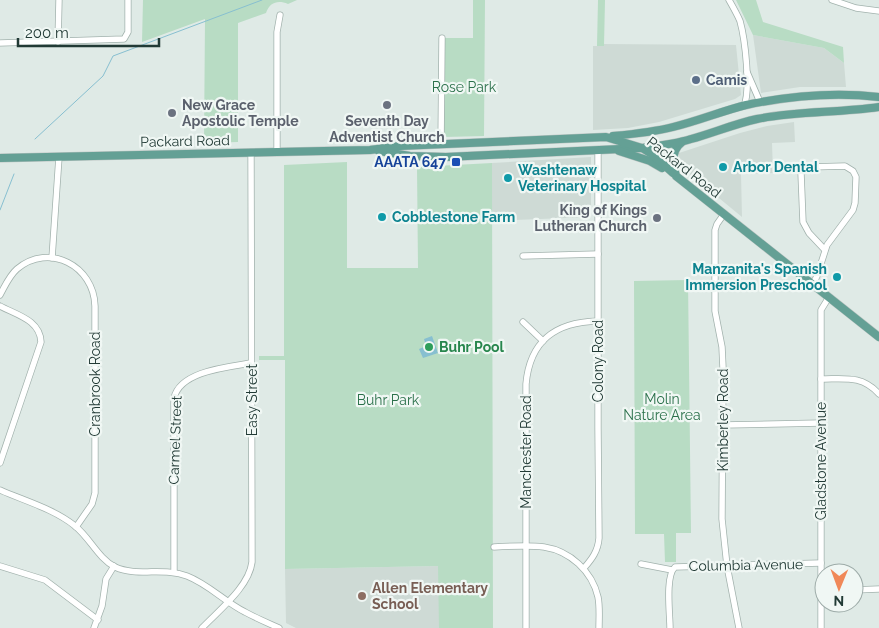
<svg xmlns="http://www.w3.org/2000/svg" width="879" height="628" viewBox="0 0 879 628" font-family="Raleway,sans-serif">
<rect width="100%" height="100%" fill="#dfeae6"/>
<g fill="#cedad5">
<path d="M753,35L824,48L844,63L846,87H800L761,93Z"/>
<path d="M604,44L736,45L741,95L735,99L659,122L628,128L593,130V46H604Z"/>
<path d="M794,122L795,142L772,143L773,173L741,174L742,217L680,166L679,153L740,133L767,126Z"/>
<path d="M591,157V217L492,221V163Z"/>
<path d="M439,566V628H296L286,623L285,569Z"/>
</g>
<g fill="#b8dcc4">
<path d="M143,0H297L288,4C278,0 270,2 266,13L238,23V142L204,143L205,19L142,42Z"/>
<path d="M473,0H485L484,136L444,137L445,38H473Z"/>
<path d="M598,0H605L604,46H597Z"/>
<path d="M736,0H756L763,22L843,47L844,63L824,48L753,35Z"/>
<path d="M347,162V268H418L417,167L492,163L493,628H439L438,566L285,569V360H259V356H284V165Z"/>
<path d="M688,280L691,533H676V562H665L664,534H635L634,281Z"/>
</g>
<path fill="#87bfd0" d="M432,336L438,353L423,358L419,349L426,346L424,339Z"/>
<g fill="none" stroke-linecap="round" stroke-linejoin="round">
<g stroke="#87bfd0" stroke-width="1">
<path d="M35,139L103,76L113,56L262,0"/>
<path d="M0,210L14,174"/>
</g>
<defs>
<g id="minor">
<path d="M729,0C733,7 737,14 740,21C745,39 751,89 744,106"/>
<path d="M832,0L856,8L879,11"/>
<path d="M58,42L59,0"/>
<path d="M0,43L124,39L128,32V0"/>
<path d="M747,72L760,102"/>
<path d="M441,144L442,38"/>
<path d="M277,152V32L280,15"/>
<path d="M724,214L717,224L715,230V311L722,347L723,368L722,519L727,566L739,628"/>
<path d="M523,256L598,254"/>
<path d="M52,258L59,157"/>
<path d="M813,284L817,276L827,245L853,210L855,203L856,177L853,171L845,166L810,167L804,169L801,173L803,222L809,233L825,250"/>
<path d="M0,295C5,286 9,276 17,269C49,242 94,266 95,306V493L92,504L76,527"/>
<path d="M0,306C17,315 40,320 41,342L0,463"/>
<path d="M523,322L543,341"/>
<path d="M821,379C845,379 862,375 879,394"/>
<path d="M723,425L821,423"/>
<path d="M0,490C25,501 54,509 75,526C90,538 98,558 115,567C137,577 164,567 187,576C208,584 225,602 245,612C256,618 268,623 279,628"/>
<path d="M494,547C510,546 528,545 544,547C570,551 592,571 598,597C600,607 599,618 599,628"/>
<path d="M641,564L672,570"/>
<path d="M0,566L45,580L98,620"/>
<path d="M584,568C592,559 598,551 599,538L598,428V150"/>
<path d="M174,572V398C180,371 228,367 251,363"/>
<path d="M854,590L879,589"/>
<path d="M94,628L102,606L106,579L114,566"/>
<path d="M202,628C219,610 249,587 252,562L251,152"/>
<path d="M526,628V384C530,340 556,322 598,321"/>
<path d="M670,628C670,614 665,576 675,567L821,563"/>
<path d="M821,628V310L829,297"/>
</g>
<g id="major">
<path d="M613,136C634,134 654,132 673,127C698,121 722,111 746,105C789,96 835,92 879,97"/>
<path d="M682,142C671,150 672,163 676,176L879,337"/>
<path d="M379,151L410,156L446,157L642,148C658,146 675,144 691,139C713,133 734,124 757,119C797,111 838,113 879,107"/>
<path d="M619,151L650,161L662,168"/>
<path d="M0,158L370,150L400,146L606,137L642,148L653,155L673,173"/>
</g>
</defs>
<use href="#minor" stroke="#a2b2ad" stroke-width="7"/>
<use href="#major" stroke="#bcc4c2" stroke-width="9"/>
<use href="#minor" stroke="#fff" stroke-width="5.5"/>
<use href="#major" stroke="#64a095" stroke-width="8"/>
</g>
<circle fill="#5c6f8a" stroke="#f0f7f4" stroke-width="2" cx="696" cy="80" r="5"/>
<g fill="#6b7280" stroke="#f0f7f4" stroke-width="2">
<circle cx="387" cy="105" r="5"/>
<circle cx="172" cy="113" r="5"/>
<circle cx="657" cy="218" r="5"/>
</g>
<rect fill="#1a4fb4" stroke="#f0f7f4" stroke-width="2" x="451" y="157" width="10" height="10" rx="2.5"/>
<g fill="#0f9aa8" stroke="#f0f7f4" stroke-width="2">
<circle cx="723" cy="167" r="5"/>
<circle cx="508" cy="178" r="5"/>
<circle cx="382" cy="217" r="5"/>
<circle cx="837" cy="277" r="5"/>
</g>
<circle fill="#2e9e5b" stroke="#f0f7f4" stroke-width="2" cx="429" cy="347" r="5"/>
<circle fill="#8d6e63" stroke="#f0f7f4" stroke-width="2" cx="362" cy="596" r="5"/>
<g text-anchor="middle" stroke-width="4.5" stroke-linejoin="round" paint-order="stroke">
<g font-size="14" font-weight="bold" fill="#4e5e75" stroke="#f0f7f4" text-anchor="start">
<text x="706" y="85">Camis</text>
</g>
<g font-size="14" fill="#2b714b" stroke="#f0f7f4">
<text x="464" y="92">Rose Park</text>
<text x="662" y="404">Molin<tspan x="662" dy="16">Nature Area</tspan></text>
<text x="388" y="405">Buhr Park</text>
</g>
<g font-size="14" font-weight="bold" fill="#5b616d" stroke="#f0f7f4" text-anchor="start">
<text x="182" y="110">New Grace<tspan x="182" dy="16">Apostolic Temple</tspan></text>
<text x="387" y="126" text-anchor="middle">Seventh Day<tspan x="387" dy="16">Adventist Church</tspan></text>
<text x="647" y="215" text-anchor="end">King of Kings<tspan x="647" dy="16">Lutheran Church</tspan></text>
</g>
<g font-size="14" fill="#213a35" stroke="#f0f7f4">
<text transform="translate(185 141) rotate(-1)" y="5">Packard Road</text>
<text transform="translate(684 167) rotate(38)" y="5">Packard Road</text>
<text transform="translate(598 361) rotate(-90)" y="5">Colony Road</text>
<text transform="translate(95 384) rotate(-90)" y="5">Cranbrook Road</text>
<text transform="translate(252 400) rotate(-90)" y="5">Easy Street</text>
<text transform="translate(723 420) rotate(-90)" y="5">Kimberley Road</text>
<text transform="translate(175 440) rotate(-88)" y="5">Carmel Street</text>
<text transform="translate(526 452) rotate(-90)" y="5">Manchester Road</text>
<text transform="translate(821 461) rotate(-90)" y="5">Gladstone Avenue</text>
<text transform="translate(746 565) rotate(-1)" y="5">Columbia Avenue</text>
</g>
<g font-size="14" font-weight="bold" fill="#164399" stroke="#f0f7f4" text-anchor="end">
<text x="446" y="167">AAATA 647</text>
</g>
<g font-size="14" font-weight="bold" fill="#0d838f" stroke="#f0f7f4" text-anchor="start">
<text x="733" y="172">Arbor Dental</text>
<text x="518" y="175">Washtenaw<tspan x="518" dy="16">Veterinary Hospital</tspan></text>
<text x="392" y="222">Cobblestone Farm</text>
<text x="827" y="274" text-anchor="end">Manzanita's Spanish<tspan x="827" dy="16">Immersion Preschool</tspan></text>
</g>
<g font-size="14" font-weight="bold" fill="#27864d" stroke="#f0f7f4" text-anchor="start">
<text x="439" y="352">Buhr Pool</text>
</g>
<g font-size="14" font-weight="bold" fill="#785e54" stroke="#f0f7f4" text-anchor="start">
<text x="372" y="593">Allen Elementary<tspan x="372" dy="16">School</tspan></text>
</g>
</g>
<g transform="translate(839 588) rotate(181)"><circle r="24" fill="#f0f7f4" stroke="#9daba8"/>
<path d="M0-4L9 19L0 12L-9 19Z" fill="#f08858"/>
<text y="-8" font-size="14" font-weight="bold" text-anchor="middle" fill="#213a35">N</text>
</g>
<path d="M18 38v8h141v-8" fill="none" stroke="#213a35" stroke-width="2.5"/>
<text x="25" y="38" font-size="15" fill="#213a35" stroke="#f0f7f4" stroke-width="4" paint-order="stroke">200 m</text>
</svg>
